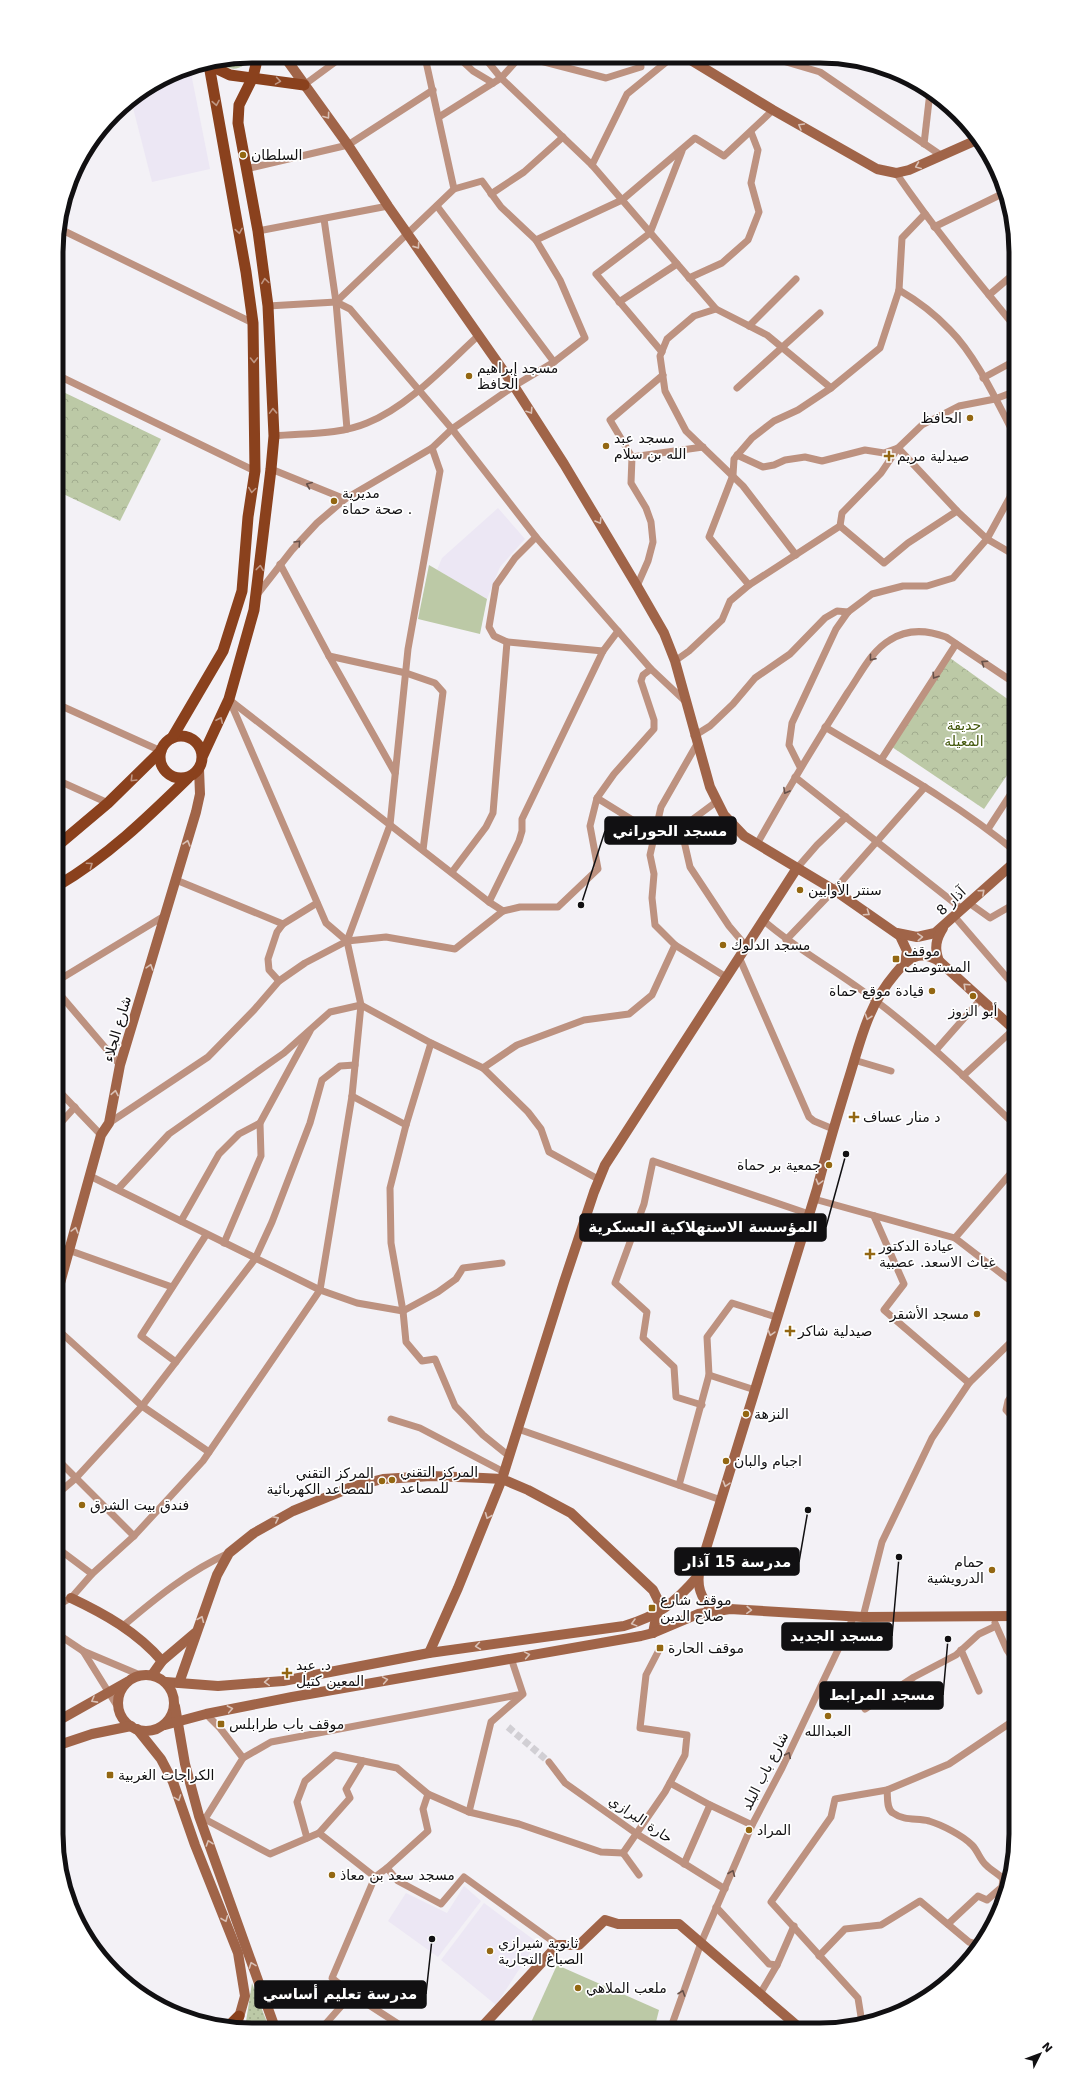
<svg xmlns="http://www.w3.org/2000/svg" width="1072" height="2086" viewBox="0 0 1072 2086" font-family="'DejaVu Sans','Noto Naskh Arabic',sans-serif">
<defs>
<pattern id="grass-dots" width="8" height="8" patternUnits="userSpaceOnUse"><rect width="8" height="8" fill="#bcc9a6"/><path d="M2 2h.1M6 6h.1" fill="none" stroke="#a1ac8e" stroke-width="1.8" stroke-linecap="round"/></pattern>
<pattern id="park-crowns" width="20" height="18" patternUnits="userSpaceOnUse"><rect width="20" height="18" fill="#bcc9a6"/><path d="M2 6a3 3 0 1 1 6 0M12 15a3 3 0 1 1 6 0" fill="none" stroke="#a1ac8e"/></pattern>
</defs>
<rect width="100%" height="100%" fill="#f3f1f6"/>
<g fill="#ece7f4">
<path d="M190,68L210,169L152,182L131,100L177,71Z"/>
<path d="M498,508L525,539L500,567L487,599L437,570L442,558Z"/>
<path d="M464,1886L481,1901L438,1957L388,1921L406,1893L447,1913Z"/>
<path d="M484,1903L537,1942L496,2005L441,1960Z"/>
</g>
<g fill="url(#grass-dots)">
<path d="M250,56C245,70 230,73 220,62Z"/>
<path d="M252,1983L269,2028H245Z"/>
</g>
<g fill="url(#park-crowns)">
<path d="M57,389L161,439L120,521L57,491Z"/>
<path d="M950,658L1016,705V762L984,809L892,747Z"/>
</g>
<g fill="#bcc9a6">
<path d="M429,565L487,599L480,634L418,619Z"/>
<path d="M557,1965L659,2010L654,2030L528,2029Z"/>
</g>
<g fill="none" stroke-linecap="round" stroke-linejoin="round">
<path stroke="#d1cfd4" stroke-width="7" stroke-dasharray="7 3.5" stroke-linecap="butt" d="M508,1727L549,1762"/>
<g stroke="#bd9280" stroke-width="7">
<path d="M458,57L473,71L493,83"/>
<path d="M484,57L501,78L592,165L716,309L767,335L831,388"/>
<path d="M529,58L606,78L641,67L640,58"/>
<path d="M776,59L820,72L942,156"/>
<path d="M304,85L342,57"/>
<path d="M439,117L501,78L519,58"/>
<path d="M924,144L930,92"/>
<path d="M592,165L627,94L670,59"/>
<path d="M246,169L348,145L433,90"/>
<path d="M896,173C933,227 974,277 1016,328"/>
<path d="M491,194L524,172L563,137"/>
<path d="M437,206L554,362"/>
<path d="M324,219L336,302L347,429"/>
<path d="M934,227L1006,192"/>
<path d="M58,228L253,323"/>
<path d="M258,231L388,206"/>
<path d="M536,240L622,200L695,138L724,156L773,110"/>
<path d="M689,278L722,263L748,240L759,212L751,183L758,150L751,132"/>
<path d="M899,290C918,301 935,314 950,330C977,357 998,404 1016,438"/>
<path d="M989,295L1016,272"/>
<path d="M336,302L350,309L452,429L536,537L651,669L686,702"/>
<path d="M619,302L677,264"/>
<path d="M268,306L336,302L454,189L425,57"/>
<path d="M716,309L694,316L667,339L660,356L665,391L686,431L743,486L796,555"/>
<path d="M749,326L796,279"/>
<path d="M662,352L596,274L650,233L682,151"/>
<path d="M57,375L255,471"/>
<path d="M983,378L1016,360"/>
<path d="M737,388L820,313"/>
<path d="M274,436C304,433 339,435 367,423C408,407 446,365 479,335"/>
<path d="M737,455L763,467L774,465L785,460L805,457L822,461L865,450L884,453L898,448L957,511L987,539L1016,556"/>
<path d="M632,457L703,447"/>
<path d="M271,469L345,499"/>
<path d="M840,526L884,563L908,543L957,511"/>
<path d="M280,564L329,656L395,773"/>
<path d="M749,585L709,537L733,475L734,459L752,438L774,421L798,410L831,388L880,348L899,290L902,238L925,214"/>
<path d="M637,586L648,561L653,542L651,522L646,508L631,483L632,457L610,420L663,375"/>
<path d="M256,596L292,550L317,523L345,499L432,448L452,429L514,386L554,362L585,338L560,280L536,240L501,207L482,181L454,189"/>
<path d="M507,642L494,636L489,627L496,585L515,558L536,537"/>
<path d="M329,656L406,673L435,683L443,692L423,850"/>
<path d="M675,661L689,651L722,620L730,601L749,585L840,526L842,513L881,473L898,448L922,425L959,406L995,399L1016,391"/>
<path d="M651,669L643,675L641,681L654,720V729L614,774L597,798L655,834"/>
<path d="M231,701L489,902L503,911"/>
<path d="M57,704L161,751"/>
<path d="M825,727C890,766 957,803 1016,852"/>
<path d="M694,736L710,726L733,704L755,678L790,654L825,618L837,611L848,612"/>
<path d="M697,744L661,807L650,855L654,874L652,898L655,925L675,945L726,977"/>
<path d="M881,760L956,644"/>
<path d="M800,767L789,745L792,723L836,629L848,612L872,594L903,586H927L953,578L987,539L1010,497L1016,450"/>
<path d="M795,777L962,909"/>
<path d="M57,780L108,803"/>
<path d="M716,802L681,828L690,867L729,926L746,946"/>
<path d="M988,829L1016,786"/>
<path d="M757,844C786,792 816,742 848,692C860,675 871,651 890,640C907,629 927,630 946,637L1016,684"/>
<path d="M797,868L817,845L846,817"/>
<path d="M452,872L486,827L493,813L507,642L603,651"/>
<path d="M176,880L283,924"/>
<path d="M489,902L519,841L522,831V819L603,651L618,631"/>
<path d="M969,903L990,918L1016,903"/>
<path d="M954,916L1016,988"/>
<path d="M763,920C798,951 840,972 876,1001C926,1039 971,1083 1016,1126"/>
<path d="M786,940L834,890L925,787"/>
<path d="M347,941L386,937L455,949L503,911L520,907H558L598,869L590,826L597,798"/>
<path d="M739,957L809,1117L814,1121L833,1129"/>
<path d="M57,981L166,915"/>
<path d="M279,981L269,970L268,959L277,932L283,924L317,903"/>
<path d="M57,991L120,1065"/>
<path d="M431,1043L406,1125L390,1188L391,1243L403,1311L406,1342L422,1361L435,1359L455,1406L483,1435L509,1456"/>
<path d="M936,1050L981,999"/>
<path d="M854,1060L891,1071"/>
<path d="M483,1068L517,1045L584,1020L629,1014L652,995L675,945"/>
<path d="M963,1076L1014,1029"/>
<path d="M57,1089L101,1135"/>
<path d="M352,1096L406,1125"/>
<path d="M109,1123L208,1057L254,1010L279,981L305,963L347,941L390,825L408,649L440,471L432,448"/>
<path d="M57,1127L75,1107"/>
<path d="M90,1176L320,1290L357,1303L403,1311L438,1292L456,1279L463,1268L502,1263"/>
<path d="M118,1189L169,1134L284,1053L330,1012L361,1005L431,1043L483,1068L528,1112L541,1129L549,1152L598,1179"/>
<path d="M814,1199L955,1238L1016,1285"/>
<path d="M874,1216L904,1284L884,1310L969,1383"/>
<path d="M181,1221L219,1154L239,1134L260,1123"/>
<path d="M955,1238L1016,1167"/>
<path d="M224,1243L261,1156L260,1123L310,1031"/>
<path d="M57,1246L172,1287"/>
<path d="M57,1329L142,1406L209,1452"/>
<path d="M176,1362L141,1336L206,1235"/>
<path d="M709,1375L755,1390"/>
<path d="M702,1405L676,1397L674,1367L643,1338L647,1312L615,1283L644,1204L653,1161L809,1214"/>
<path d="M391,1419L420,1428L504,1472"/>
<path d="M1016,1421L1006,1410L1008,1401L1016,1389"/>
<path d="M518,1429L721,1500"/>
<path d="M56,1458L134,1536"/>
<path d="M679,1485L709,1375L707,1337L732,1303L776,1317"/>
<path d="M56,1495L76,1478L142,1406L255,1259L272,1222L310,1123L322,1080L340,1066L355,1065"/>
<path d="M56,1547L92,1574"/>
<path d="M56,1606L71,1598L92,1574L134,1536L203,1461L320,1290L352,1096L361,1005L347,941L326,923L229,699"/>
<path d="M863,1617L882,1542L932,1438L969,1383L1016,1337"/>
<path d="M995,1623L1007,1650L1016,1663"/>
<path d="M123,1626C156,1598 189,1571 229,1553"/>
<path d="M56,1633L83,1651L140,1675"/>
<path d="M961,1650L979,1691"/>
<path d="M83,1651L119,1709"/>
<path d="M865,1709L914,1677L956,1655L979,1634L996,1626"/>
<path d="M243,1758L271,1742L523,1694L511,1658"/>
<path d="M549,1762L565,1783L637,1834L725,1889"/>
<path d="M670,1783L710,1805"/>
<path d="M887,1790C888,1797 886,1809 893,1813C904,1821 917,1818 929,1821C942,1825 962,1835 972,1845C978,1851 980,1860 986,1865C993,1872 1001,1875 1007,1883"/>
<path d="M469,1812L491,1722L522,1695"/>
<path d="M199,1816L270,1854L319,1833L350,1798L346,1789L363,1761"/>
<path d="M205,1819L243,1758L220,1728L206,1714"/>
<path d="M319,1833L375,1877L387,1868L398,1881L441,1904L464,1877L558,1945"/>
<path d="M307,1838L297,1802L305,1781L335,1755L397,1768L428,1794L469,1812L519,1824L601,1852L623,1853"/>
<path d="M623,1853L665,1792L685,1755L687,1735L640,1728L646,1675L660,1648"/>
<path d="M623,1853L639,1875"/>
<path d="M684,1864L710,1805L752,1825"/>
<path d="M387,1868L428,1831L423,1809L428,1794"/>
<path d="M716,1907L769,1964L777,1965L760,1994"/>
<path d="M948,1924L978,1896L987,1900L1002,1887L1003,1878"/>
<path d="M819,1956L845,1929L881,1925L920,1901L969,1942L980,1945"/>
<path d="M777,1965L794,1926"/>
<path d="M352,1994L332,1978L375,1877"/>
<path d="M862,2023L858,1998L771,1902L831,1817L835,1799L887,1790L949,1764L1016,1719"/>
<path d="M321,2029L352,1994L406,2029"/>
<path d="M670,2030L701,1943L752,1825L782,1768L854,1616"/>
</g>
<g stroke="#a06448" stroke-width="10">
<path d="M284,56L348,145L388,206L514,386L564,464L637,586L664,633L675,661L710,787L724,815L744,836L834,890L900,936L907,951L905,962"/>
<path d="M689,59L773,110L877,169L896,173L909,170L979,139"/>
<path d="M897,933L917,937L935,933L1016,861"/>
<path d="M939,961C934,948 936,939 943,928"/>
<path d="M57,1294L101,1135L109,1123L120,1065L196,812L200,794L199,769"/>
<path d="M71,1598C105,1614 137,1632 162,1661"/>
<path d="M713,1610C700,1598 696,1585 700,1568L817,1189C826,1153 837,1117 848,1081C861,1040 867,1007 895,974C908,958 919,949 939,961L1016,1031"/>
<path d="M429,1653L458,1588L502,1479L564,1282L594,1192L605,1165L797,868"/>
<circle cx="146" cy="1703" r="28"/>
<path d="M152,1675L162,1661L195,1633"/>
<path d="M166,1682L218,1686L283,1681L429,1653L624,1626C658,1616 675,1603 698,1576"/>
<path d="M179,1683L217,1575L229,1553L254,1533L293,1511L354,1486L383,1479L431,1476L483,1478L502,1479L528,1490L571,1513L653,1590L659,1602L653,1633"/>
<path d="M175,1706L185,1764L199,1816L275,2028"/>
<path d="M56,1722L127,1682"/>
<path d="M165,1725L206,1714L292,1697L641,1636L653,1633L698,1614L730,1609L863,1617L1016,1616"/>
<path d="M137,1729L161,1759L173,1782L195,1845L238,1953L245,1996L236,2028"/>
<path d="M56,1746L92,1734L131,1726"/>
<path d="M480,2029L558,1945H579L605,1920L618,1924H679L802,2030"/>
</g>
<g stroke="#8a411d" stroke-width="11">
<path d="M209,65L230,75L304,85"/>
<circle cx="181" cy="757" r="21"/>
<path d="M172,738L223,651L242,591L248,517L255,471L253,323L246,272L209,65"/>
<path d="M203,755L229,699L254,610L271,469L274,436L268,306L258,231L238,123L239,105L253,77L258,56"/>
<path d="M57,846L108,803L161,751"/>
<path d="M57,886C107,857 147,818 188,778"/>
<path d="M227,2028L239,2016"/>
</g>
</g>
<defs><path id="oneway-chevron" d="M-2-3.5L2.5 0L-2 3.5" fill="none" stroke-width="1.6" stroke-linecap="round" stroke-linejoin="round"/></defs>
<g stroke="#bf9683">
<use href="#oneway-chevron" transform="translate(278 81) rotate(9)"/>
<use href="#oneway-chevron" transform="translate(216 103) rotate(80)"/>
<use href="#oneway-chevron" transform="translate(239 231) rotate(80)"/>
<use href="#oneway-chevron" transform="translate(265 281) rotate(-98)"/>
<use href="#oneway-chevron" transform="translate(254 360) rotate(89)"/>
<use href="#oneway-chevron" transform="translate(273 411) rotate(-92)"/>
<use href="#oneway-chevron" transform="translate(252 490) rotate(98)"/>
<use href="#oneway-chevron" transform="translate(260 568) rotate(-83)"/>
<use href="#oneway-chevron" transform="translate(220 720) rotate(-65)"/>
<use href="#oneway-chevron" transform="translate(133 779) rotate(135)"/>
<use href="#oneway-chevron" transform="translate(90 865) rotate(-35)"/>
</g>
<g stroke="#d9c1b6">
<use href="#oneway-chevron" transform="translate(327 116) rotate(54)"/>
<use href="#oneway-chevron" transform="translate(801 126) rotate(-150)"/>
<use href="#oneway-chevron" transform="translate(918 166) rotate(158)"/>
<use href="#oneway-chevron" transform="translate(417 246) rotate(55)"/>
<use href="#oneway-chevron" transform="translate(530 411) rotate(57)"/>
<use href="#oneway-chevron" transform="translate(599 521) rotate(59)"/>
<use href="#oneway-chevron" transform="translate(187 843) rotate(-74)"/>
<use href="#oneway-chevron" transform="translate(982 892) rotate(-42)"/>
<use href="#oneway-chevron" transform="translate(867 913) rotate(34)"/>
<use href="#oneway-chevron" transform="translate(920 937) rotate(-4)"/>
<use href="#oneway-chevron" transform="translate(150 967) rotate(-73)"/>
<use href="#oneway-chevron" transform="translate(966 986) rotate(-137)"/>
<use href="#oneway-chevron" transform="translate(868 1017) rotate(109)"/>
<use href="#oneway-chevron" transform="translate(115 1093) rotate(-79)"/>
<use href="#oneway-chevron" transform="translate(819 1182) rotate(105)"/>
<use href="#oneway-chevron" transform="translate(75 1230) rotate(-75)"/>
<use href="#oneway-chevron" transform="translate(771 1333) rotate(106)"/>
<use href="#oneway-chevron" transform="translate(726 1484) rotate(107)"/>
<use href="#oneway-chevron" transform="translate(488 1516) rotate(112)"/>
<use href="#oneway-chevron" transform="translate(276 1519) rotate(-27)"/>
<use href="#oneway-chevron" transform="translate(749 1610) rotate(2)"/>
<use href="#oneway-chevron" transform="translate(201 1619) rotate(-67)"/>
<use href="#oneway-chevron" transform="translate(634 1623) rotate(165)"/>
<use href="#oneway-chevron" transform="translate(478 1646) rotate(172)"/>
<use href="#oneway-chevron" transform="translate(527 1655) rotate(-10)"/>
<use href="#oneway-chevron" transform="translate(385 1680) rotate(-10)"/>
<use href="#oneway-chevron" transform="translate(267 1682) rotate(176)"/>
<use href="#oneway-chevron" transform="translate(94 1700) rotate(151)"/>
<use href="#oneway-chevron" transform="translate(230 1709) rotate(-11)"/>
<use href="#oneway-chevron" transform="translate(178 1798) rotate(70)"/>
<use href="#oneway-chevron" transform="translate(209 1843) rotate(-109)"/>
<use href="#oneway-chevron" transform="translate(225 1919) rotate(68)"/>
<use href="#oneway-chevron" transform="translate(252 1965) rotate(-110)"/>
</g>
<g stroke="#675149">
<use href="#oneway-chevron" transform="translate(309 485) rotate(-158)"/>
<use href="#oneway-chevron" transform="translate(298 543) rotate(-47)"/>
<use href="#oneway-chevron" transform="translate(872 658) rotate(129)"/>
<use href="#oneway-chevron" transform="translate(984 663) rotate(-146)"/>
<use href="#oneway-chevron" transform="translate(935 676) rotate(123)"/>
<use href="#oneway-chevron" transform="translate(786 791) rotate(119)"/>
<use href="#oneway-chevron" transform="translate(788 1755) rotate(-64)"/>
<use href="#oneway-chevron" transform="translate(732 1873) rotate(-68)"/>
<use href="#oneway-chevron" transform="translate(682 1993) rotate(-71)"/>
</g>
<g fill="#936712" stroke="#fff" stroke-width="1.5">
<circle cx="243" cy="155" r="4"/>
<circle cx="469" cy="376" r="4"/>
<circle cx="970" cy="418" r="4"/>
<circle cx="606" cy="446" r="4"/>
<path d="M887 450h4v4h4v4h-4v4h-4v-4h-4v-4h4z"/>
<circle cx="334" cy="501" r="4"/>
<circle cx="800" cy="890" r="4"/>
<circle cx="723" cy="945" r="4"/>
<rect x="892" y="955" width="8" height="8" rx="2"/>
<circle cx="932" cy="991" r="4"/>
<circle cx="973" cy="996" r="4"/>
<path d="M852 1111h4v4h4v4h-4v4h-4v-4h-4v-4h4z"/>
<circle cx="829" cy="1165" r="4"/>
<path d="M868 1248h4v4h4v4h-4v4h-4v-4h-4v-4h4z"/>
<circle cx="977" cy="1314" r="4"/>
<path d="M788 1325h4v4h4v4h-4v4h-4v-4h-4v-4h4z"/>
<circle cx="746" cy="1414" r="4"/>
<circle cx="726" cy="1461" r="4"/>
<circle cx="392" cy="1480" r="4"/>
<circle cx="382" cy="1481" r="4"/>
<circle cx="82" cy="1505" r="4"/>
<circle cx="992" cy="1570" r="4"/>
<rect x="648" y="1604" width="8" height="8" rx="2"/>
<rect x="656" y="1644" width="8" height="8" rx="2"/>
<path d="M285 1667h4v4h4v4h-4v4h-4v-4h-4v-4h4z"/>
<circle cx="828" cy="1716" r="4"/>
<rect x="217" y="1720" width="8" height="8" rx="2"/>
<rect x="106" y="1771" width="8" height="8" rx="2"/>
<circle cx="749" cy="1830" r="4"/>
<circle cx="332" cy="1875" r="4"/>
<circle cx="490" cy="1951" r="4"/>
<circle cx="578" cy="1988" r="4"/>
</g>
<g text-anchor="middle" stroke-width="3.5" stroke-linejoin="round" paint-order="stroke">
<g font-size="14" fill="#111012" stroke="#fff" text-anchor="start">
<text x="251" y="160">السلطان</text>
<text x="477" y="373">مسجد إبراهيم<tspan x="477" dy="16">الحافظ</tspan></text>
<text x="962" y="423" text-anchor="end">الحافظ</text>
<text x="614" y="443">مسجد عبد<tspan x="614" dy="16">الله بن سلام</tspan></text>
<text x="897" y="461">صيدلية مريم</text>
<text x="342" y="498">مديرية<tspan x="342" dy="16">صحة حماة .</tspan></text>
<text x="808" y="895">سنتر الأوابين</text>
<text x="731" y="950">مسجد الدلوك</text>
<text x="904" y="956">موقف<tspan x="904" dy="16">المستوصف</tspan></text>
<text x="924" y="996" text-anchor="end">قيادة موقع حماة</text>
<text x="973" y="1016" text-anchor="middle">أبو الزوز</text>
<text x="863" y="1122">د منار عساف</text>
<text x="821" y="1170" text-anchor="end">جمعية بر حماة</text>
<text x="879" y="1251">عيادة الدكتور<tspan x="879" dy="16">غياث الاسعد. عصبية</tspan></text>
<text x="969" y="1319" text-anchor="end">مسجد الأشقر</text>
<text x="798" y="1336">صيدلية شاكر</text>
<text x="754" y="1419">النزهة</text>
<text x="734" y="1466">اجبام والبان</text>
<text x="400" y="1477">المركز التقني<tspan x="400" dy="16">للمصاعد</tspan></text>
<text x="374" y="1478" text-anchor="end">المركز التقني<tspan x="374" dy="16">للمصاعد الكهربائية</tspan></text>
<text x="90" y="1510">فندق بيت الشرق</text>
<text x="984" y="1567" text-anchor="end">حمام<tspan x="984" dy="16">الدرويشية</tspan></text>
<text x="660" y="1605">موقف شارع<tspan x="660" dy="16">صلاح الدين</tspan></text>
<text x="668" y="1653">موقف الحارة</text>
<text x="296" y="1670">د. عبد<tspan x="296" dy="16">المعين كتيل</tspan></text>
<text x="229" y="1729">موقف باب طرابلس</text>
<text x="828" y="1736" text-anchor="middle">العبدالله</text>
<text x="118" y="1780">الكراجات الغربية</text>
<text x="757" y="1835">المراد</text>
<text x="340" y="1880">مسجد سعد بن معاذ</text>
<text x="498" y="1948">ثانوية شيرازي<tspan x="498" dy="16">الصباغ التجارية</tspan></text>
<text x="586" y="1993">ملعب الملاهي</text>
</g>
<g font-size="14" fill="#42570b" stroke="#fff">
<text x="964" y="730">حديقة<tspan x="964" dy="16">المغيلة</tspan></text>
</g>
<g font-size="14" fill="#111012" stroke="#fff">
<text transform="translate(951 901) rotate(-43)" y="5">8 آذار</text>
<text transform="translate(117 1029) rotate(-74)" y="5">شارع الجلاء</text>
<text transform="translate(765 1771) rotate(-63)" y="5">شارع باب البلد</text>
<text transform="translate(641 1819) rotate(34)" y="5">حارة البرازي</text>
</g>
</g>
<path d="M0 0H1072V2086H0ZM252 63H820A189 189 0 0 1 1009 252V1834A189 189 0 0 1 820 2023H252A189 189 0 0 1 63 1834V252A189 189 0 0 1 252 63Z" fill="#fff" fill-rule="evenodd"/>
<path fill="none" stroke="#111012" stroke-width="5" d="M252 63H820A189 189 0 0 1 1009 252V1834A189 189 0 0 1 820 2023H252A189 189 0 0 1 63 1834V252A189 189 0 0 1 252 63Z"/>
<path fill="none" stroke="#111012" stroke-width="1.5" d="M581 905L605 831M846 1154L826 1227M808 1510L799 1562M899 1557L892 1636M948 1639L943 1695M432 1939L426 1994"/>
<g fill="#111012" stroke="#fff" stroke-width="1.5">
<circle cx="581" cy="905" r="4"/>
<circle cx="846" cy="1154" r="4"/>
<circle cx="808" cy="1510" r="4"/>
<circle cx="899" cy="1557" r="4"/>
<circle cx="948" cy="1639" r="4"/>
<circle cx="432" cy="1939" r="4"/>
</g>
<g fill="#111012" stroke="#111012" stroke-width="1.5">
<rect x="605" y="817" width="131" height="27" rx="4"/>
<rect x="580" y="1214" width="246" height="27" rx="4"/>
<rect x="675" y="1548" width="124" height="27" rx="4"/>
<rect x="782" y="1623" width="110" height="27" rx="4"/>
<rect x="820" y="1682" width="123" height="27" rx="4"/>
<rect x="255" y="1981" width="171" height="27" rx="4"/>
</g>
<g font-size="15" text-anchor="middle" font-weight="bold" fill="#fff">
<text x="670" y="836">مسجد الحوراني</text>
<text x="703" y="1232">المؤسسة الاستهلاكية العسكرية</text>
<text x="737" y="1567">مدرسة 15 آذار</text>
<text x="837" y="1641">مسجد الجديد</text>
<text x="882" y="1700">مسجد المرابط</text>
<text x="340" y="1999">مدرسة تعليم أساسي</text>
</g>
<g transform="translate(1040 2054) rotate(48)" stroke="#ffffff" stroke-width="3" paint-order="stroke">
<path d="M0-3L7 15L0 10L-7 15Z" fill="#111012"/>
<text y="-6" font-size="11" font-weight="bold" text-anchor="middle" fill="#111012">N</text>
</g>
</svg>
